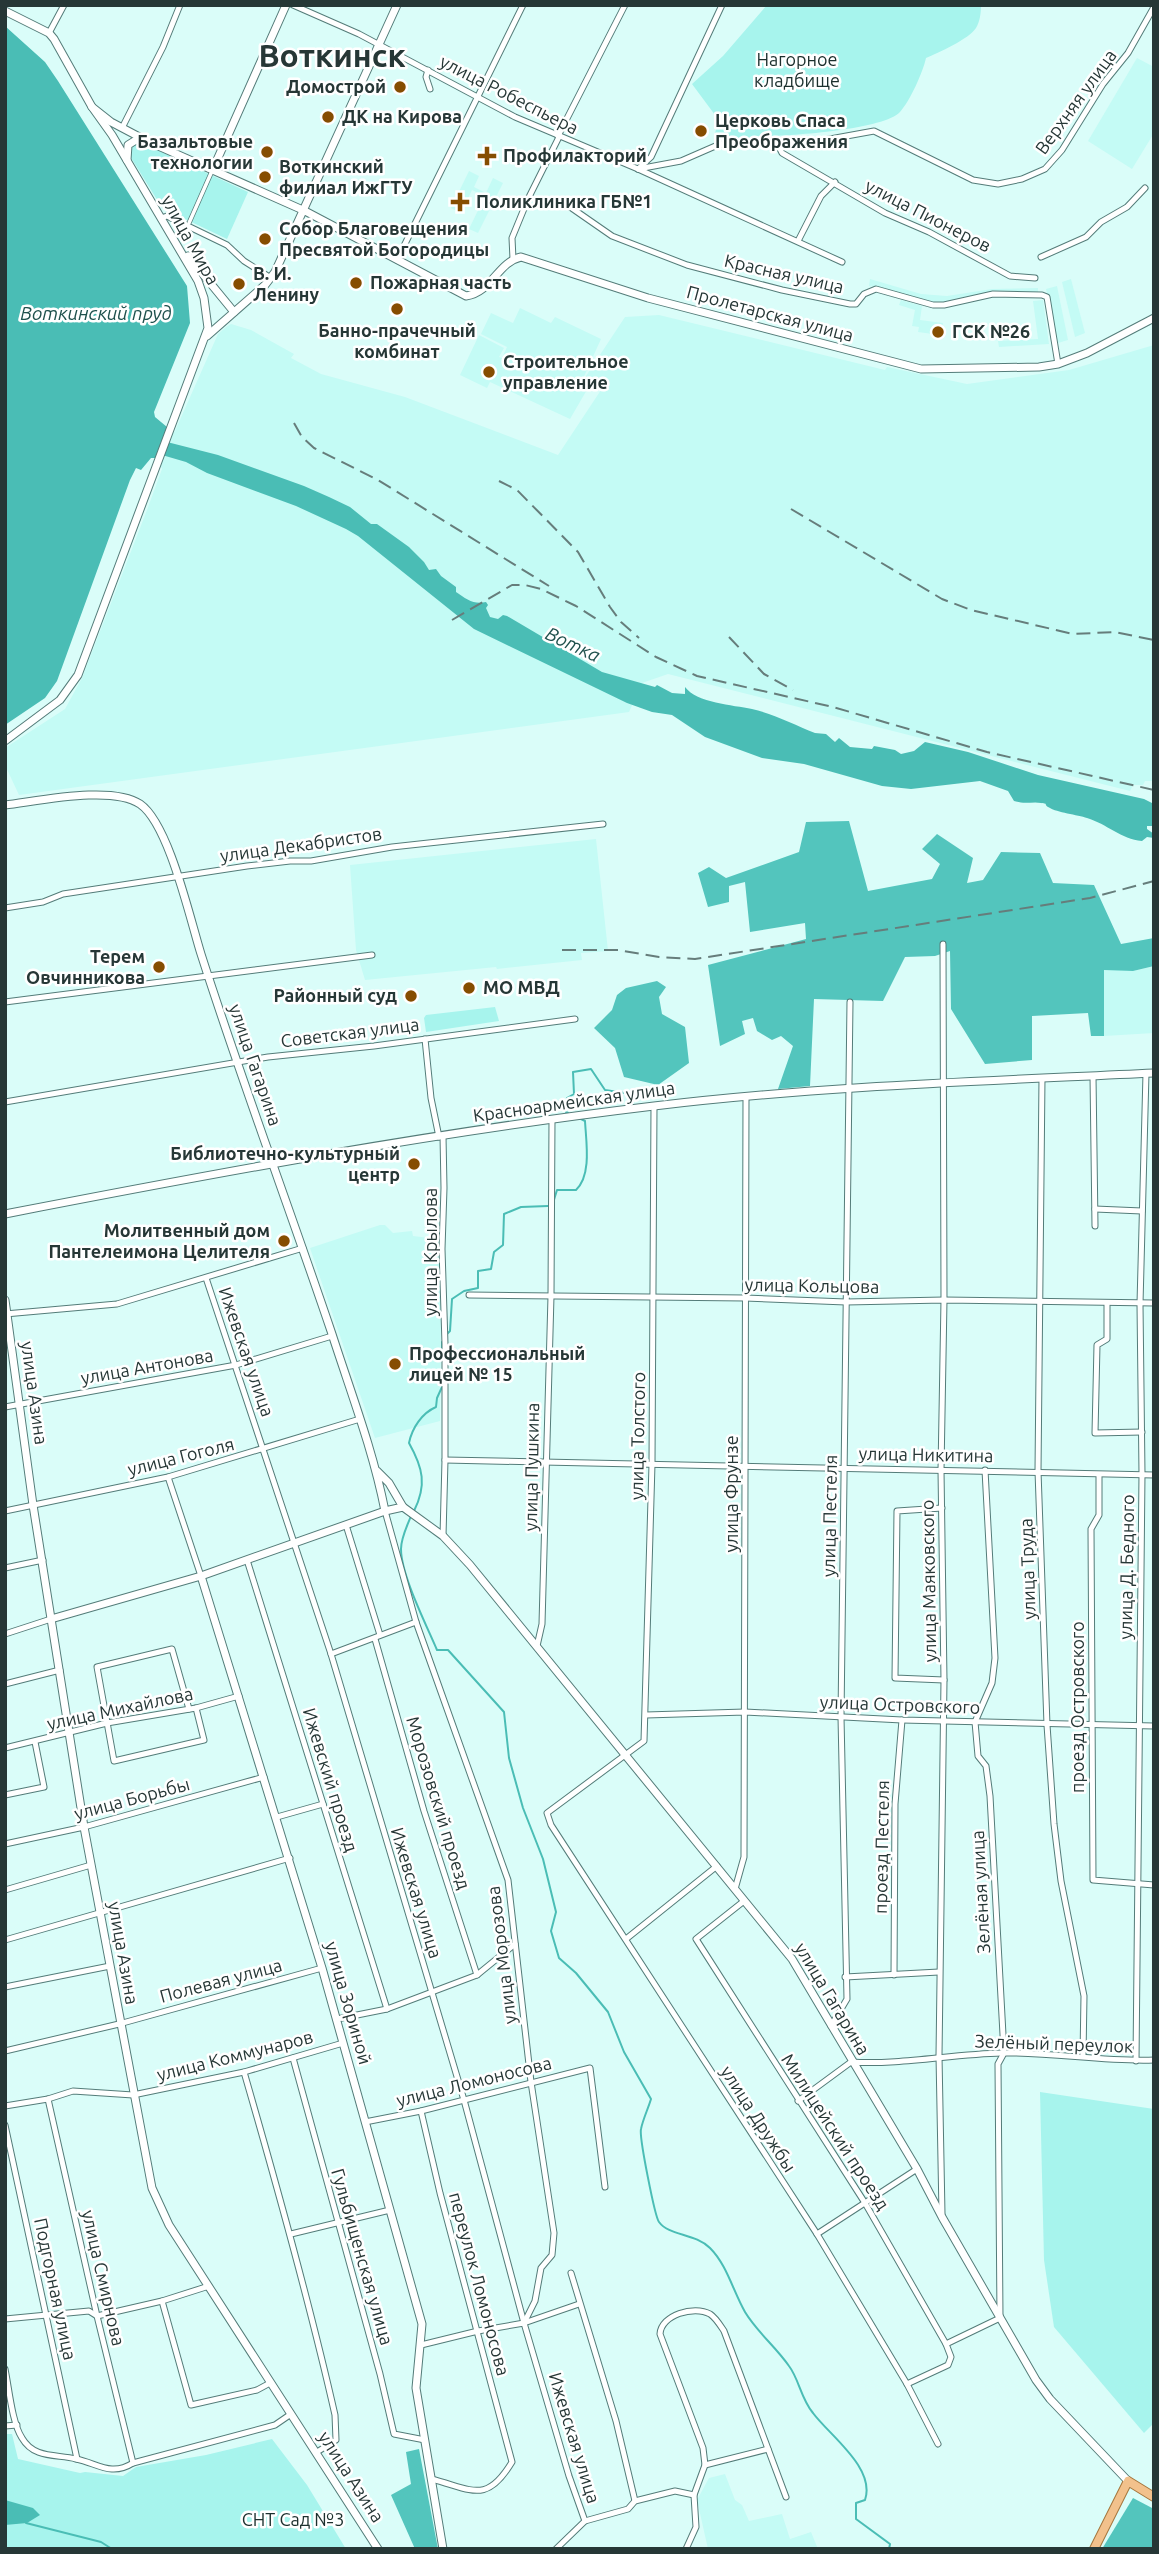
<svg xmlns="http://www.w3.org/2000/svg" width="1159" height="2554" viewBox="0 0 1159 2554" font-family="Ubuntu,sans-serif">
<rect width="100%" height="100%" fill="#dafdf9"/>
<g fill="#c4fbf5">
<path d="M1137,58L1154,67V133L1132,169L1088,141Z"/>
<path d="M469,171L479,176L474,187L486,193L493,178L503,183L478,233L469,229L485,196L472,190L461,213L451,208Z"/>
<path d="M870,279L921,294L947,296L992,289L1038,288V294L1003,292L948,302L932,303L885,288L869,286Z"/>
<path d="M1071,279L1085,333L1075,337L1062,282Z"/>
<path d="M1057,286L1068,340L1058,343L1046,289Z"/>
<path d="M901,300L922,306L920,320L943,323L940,335L918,332L919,327L912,326L915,310L899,305Z"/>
<path d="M1043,300L1049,344L999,347L998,341L1038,339L1033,301Z"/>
<path d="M520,308L551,323L555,317L601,339L581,383L588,388L570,419L490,382L487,388L460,375L479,335L504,348L499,357L502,358L507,347L481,334L491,313L513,323Z"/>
<path d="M659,315L885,370L887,367L967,384L1069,370L1154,345V781H1145L1143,785H1133L1130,791L668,674L642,683L629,712L19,795L5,765V748L65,709L82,678L147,510L162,469L159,462L168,439L175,431L218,334L226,327L231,324L251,330L294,354L291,358L321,374L405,397L558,455L601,390L584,379L625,317Z"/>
<path d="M596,839L608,951L581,953L582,960L497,969L496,967L365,980L356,950L350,865Z"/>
<path d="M1154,966V1033L1104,1036V969L1133,971Z"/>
<path d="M380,1225H385L393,1233L412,1231L413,1236L438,1239L441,1306L440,1421L375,1438L310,1248Z"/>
<path d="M725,2474L735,2500L742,2505L749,2521L782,2514L790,2539L811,2532L818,2549H708L697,2500L709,2478Z"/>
</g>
<g fill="#a7f4ed">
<path d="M767,5H981C981,12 980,22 976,28C969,39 938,53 926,58C923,72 910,101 900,112C884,130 782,137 756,136V138L716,141L714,139L718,119L692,84L723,56Z"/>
<path d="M142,143L248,192L227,239L164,209L159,203L130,156L131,144Z"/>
<path d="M495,1007L499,1021L426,1032L424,1018L426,1015Z"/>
<path d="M1040,2092L1154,2109V2423L1144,2433L1054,2327L1044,2260Z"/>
<path d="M5,2434H12L18,2459L80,2473L85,2472L123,2476L136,2467L206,2455L272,2439L307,2485L346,2549H5Z"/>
</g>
<g fill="#53c5bd">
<path d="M849,821L868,891L932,879L940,864L922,849L937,834L973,858L967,883L983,880L1001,852L1040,853L1053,883L1094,885L1121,944L1154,938V966L1133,971L1104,970V1036H1091L1088,1013L1032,1016V1060L985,1064L951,1009L950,951L935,956L905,957L883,1001L814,999L810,1086L778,1089L793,1046L781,1036L772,1040L757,1031L753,1018L742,1021L745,1034L720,1046L708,965L806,939L805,923L750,932L745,882L729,886V902L708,907L698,873L709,867L726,878L799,852L806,822Z"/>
<path d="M657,981L666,987L659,997L662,1014L685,1027L689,1063L658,1085L624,1077L615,1048L594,1028L612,1010L617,995L626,988Z"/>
<path d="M419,2449L438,2549H415L391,2495L411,2484L406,2452Z"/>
<path d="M1133,2498L1154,2509V2549H1102Z"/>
</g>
<g fill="#4abdb5">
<path d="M5,26L45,62L58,81L187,286L190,323L154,412L155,417L167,427L155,458H151L141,470L136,468L130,480L57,681L45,698L5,725Z"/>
<path d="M167,442L218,455L304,486L329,497L350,507L371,524H377L409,547L424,562L429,570L436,569L441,576L456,587V592C466,599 474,605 486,602L488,605L486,608L490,617L498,619L503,615L507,616L602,672L655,687L657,685L672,693L685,694V687C697,703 733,705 752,709C774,714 795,725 815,733L826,734L835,742L839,738L850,747L872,749L874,746L895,750L901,754L914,751L925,742L968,752L1038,775L1144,799L1154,804V826H1147V829L1154,834V838L1147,837L1142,841C1121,839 1107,824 1087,818C1078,815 1056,812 1050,808C1042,804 1050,804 1041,803C1032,801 1026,805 1014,801L1008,791L980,781L911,789L882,786L804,764L762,758L705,737L672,715L652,712L627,703L474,629L358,536L346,529L296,506L207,473L186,462L162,455Z"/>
<path d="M5,2500L33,2508L40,2515L27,2523L5,2525Z"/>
</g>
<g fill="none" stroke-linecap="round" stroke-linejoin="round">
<g stroke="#4abdb5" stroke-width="2">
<path d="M568,1113L566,1112L567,1098L574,1094L573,1072L591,1069L605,1090L625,1093"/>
<path d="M553,1203L557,1190H576C592,1175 586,1141 585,1121L579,1118"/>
<path d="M447,1334L450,1331L452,1299L464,1291L478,1288V1271L491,1269L494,1252L503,1245L504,1214L521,1207L548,1206"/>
<path d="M442,1342V1361"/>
<path d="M414,1511C427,1485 423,1468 409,1443C412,1428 422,1413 436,1407L437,1398L442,1387"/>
<path d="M411,1516C407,1526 401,1538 401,1549C401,1575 426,1624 437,1650H448L504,1712L509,1758L523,1808L543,1859L556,1912L551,1931L559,1958L576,1973L608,2012L624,2052L651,2099C648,2109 643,2119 641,2129C639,2137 655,2217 659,2222C669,2236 695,2233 710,2248C727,2265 733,2291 745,2312C757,2332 776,2347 789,2366C799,2379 801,2399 813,2413C829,2435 876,2468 865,2500L856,2503V2519L890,2544L889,2549"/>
<path d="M26,2523L101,2542L112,2549"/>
</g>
<defs>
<path id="pedestrian" d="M189,223L212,171"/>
<g id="minor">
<path d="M293,5L359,34L515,117L638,169L842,262"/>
<path d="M49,33L64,5"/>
<path d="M428,70L426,77L430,89"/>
<path d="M122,128L163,47L180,5"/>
<path d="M558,136L625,5"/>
<path d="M778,145L782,153L885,213L929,232L1010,276L1035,278"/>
<path d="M638,169L681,161L720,144L797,145L874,131L973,180L998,184L1022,179L1045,169L1062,150L1103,84L1128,53L1154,7"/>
<path d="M638,169L651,157L722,5"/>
<path d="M563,202L612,236L687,265L782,290L850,304H856L864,294L876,289L933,305H944L993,294L1042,295L1047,297L1058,364"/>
<path d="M161,218L167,216L227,245L244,261L271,278"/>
<path d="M798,241L821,196L835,182"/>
<path d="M1041,257L1086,237L1101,222L1127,207L1145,188"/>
<path d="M513,259L512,238L528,199L559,137"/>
<path d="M397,260L523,5"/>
<path d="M5,908L43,902L63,894L247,866L290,861H311L392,847L603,824"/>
<path d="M5,1002L372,955"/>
<path d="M425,1039L431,1098L439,1137"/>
<path d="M1093,1076L1095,1226"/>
<path d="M1042,1078L1038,1471L1047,1725L1054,1824L1061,1881L1084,1996L1083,2056"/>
<path d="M5,1102L268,1057L374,1046L575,1019"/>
<path d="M654,1106L652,1464L644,1741L547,1813L551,1825L817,2234L907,2384L938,2444"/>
<path d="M1095,1209L1142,1211"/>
<path d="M206,1278L331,1654L464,2100L524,2323L569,2476L585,2521"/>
<path d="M469,1295L745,1298L846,1302L944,1300L1154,1303"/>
<path d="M1107,1304V1339L1097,1345L1095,1433L1142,1432"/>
<path d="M5,1314L117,1304L303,1248"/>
<path d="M5,1407L236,1365L332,1336"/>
<path d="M445,1460L1154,1475"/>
<path d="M1099,1475V1515L1091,1529L1093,1880L1154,1885"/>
<path d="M168,1477L201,1576"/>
<path d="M942,1508L897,1511L895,1678L944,1680"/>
<path d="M5,1511L168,1477L360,1419"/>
<path d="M385,1511L416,1622L508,1880L531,2082L554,2233L552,2255L541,2268L535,2301L524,2323"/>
<path d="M346,1525L380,1635"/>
<path d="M443,1536L445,1460V1344L442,1249L444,1188L443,1136"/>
<path d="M247,1560L387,2009"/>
<path d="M5,1568L43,1560"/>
<path d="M5,1634L51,1619"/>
<path d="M375,1639L424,1811L477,1975"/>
<path d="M537,1646L542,1624L551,1296L552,1120"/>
<path d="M331,1654L416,1622"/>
<path d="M5,1684L60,1670"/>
<path d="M189,1709L172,1649L97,1667L114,1761L204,1740L196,1708"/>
<path d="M646,1715L745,1712L902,1720L1154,1726"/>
<path d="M5,1748L107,1723L196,1708L239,1696"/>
<path d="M5,1795L44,1787L35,1742"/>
<path d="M277,1817L323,1804"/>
<path d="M5,1844L84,1827L264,1777"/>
<path d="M735,1889L744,1857L746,1098"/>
<path d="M5,1890L91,1865"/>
<path d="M744,1901L696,1939L865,2203L946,2344"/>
<path d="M626,1939L717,1866"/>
<path d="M5,1940L290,1858"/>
<path d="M894,1975L895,1804L902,1720"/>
<path d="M845,1977L939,1972"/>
<path d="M5,1987L110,1966"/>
<path d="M337,2019L387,2009L477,1975L515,1944"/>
<path d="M831,2026L847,1999L841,1717L850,1002"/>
<path d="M5,2051L119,2024L322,1968"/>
<path d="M293,2058L380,2374L394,2434L425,2440"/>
<path d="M1136,2061L1142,1474L1140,1304L1146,1073"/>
<path d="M244,2072C277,2186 309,2300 335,2415L336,2440L317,2452"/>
<path d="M48,2099L97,2316L133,2463"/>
<path d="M798,2101L851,2062C901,2065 952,2054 1002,2053C1053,2052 1104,2062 1154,2060"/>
<path d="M5,2106L48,2099L73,2091L133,2095L244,2072L343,2043"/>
<path d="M421,2111L440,2193L512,2462C486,2505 472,2489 431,2479"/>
<path d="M365,2122L421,2111L590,2068L605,2187"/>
<path d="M5,2125L77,2459"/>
<path d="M942,2214L939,2056L944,1680L941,1470L944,1300L943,944"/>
<path d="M291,2234L390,2210"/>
<path d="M817,2234L917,2169"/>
<path d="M571,2273L616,2421L635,2501"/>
<path d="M162,2301L191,2405L257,2390L270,2383"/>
<path d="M5,2319L89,2311L97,2316L162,2301L209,2286"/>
<path d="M421,2345L478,2331L524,2323L579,2304"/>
<path d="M5,2369C9,2388 12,2423 22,2438C34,2459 57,2454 76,2459C97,2463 111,2477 133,2463L275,2425L291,2414"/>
<path d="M907,2384L948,2365L951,2357L946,2344L1000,2318L998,2064L1004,2053L990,1796L986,1766L978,1756L975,1722L992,1683L995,1658L985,1470"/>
<path d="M5,2426L17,2425"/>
<path d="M705,2465L768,2449"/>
<path d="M556,2549L585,2521L628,2509L635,2501L675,2491L694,2495"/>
<path d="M686,2549L696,2527L694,2495L705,2465L703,2448L660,2334C661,2315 694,2305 710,2314C716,2318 720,2325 724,2331L786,2497"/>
</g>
<g id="secondary">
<path d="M5,11L49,33L54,39L92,107L112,135L198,281L204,298L208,328L78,675L60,700L5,741"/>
<path d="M92,107L111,122L147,141L305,211L466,296C492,292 498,262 521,257L648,298L921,369L1039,367L1058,364L1087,353L1154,318"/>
<path d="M127,160L128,145L136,140L144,141"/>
<path d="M213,169L286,5"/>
<path d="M188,256L234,312"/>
<path d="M207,336L265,285L275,272L397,5"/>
<path d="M5,805C39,801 112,785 140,804C169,824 190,919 201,954C242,1082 289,1207 332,1334C351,1393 373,1450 385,1511L403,1507L389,1483L377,1471"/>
<path d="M5,1214C221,1172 436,1132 654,1106C820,1086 987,1081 1154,1073"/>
<path d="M5,1300L33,1505L84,1827L152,2188L169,2225L378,2549"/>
<path d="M403,1507L443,1536L470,1565L792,1959L917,2169L942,2217L1036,2380L1050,2399L1128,2481"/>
<path d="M201,1576L322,1968L422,2324L416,2388L443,2549"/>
<path d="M51,1619L201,1576L385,1511"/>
</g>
<path id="primary" d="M1094,2549L1128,2481L1154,2497"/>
</defs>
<use href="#pedestrian" stroke="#547c79" stroke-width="5"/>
<use href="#minor" stroke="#547c79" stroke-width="7"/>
<use href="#secondary" stroke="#547c79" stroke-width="9"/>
<use href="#primary" stroke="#a5753c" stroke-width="10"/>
<use href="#pedestrian" stroke="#fff" stroke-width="3.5"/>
<use href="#minor" stroke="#fff" stroke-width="5"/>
<use href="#secondary" stroke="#fff" stroke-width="7"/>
<use href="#primary" stroke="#f2c18c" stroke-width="8"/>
<g stroke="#667d7b" stroke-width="2" stroke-dasharray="14 7" stroke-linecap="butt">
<path d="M294,423L302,437L314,448L378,480L549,586"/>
<path d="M499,481L517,490L578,552L610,607L621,622L639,638"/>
<path d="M791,509L942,599L971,610L1073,634L1115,632L1154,640"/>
<path d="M452,620L512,585H525L541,589L576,606L656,657L697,676L833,707L987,752L1154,790"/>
<path d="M729,637L764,674L793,690"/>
<path d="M562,950H618L659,957L695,959L1090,898L1154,881"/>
</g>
</g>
<g fill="#864d01" stroke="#fff" stroke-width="2.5">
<circle cx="400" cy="87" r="7"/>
<circle cx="328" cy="117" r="7"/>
<circle cx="701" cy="131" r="7"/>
<circle cx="267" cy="152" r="7"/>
<path d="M483.5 145.5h7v7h7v7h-7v7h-7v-7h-7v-7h7z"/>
<circle cx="265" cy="177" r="7"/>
<path d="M456.5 191.5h7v7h7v7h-7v7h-7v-7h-7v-7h7z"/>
<circle cx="265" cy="239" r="7"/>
<circle cx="356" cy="283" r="7"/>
<circle cx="239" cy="284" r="7"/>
<circle cx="397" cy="309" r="7"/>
<circle cx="938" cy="332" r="7"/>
<circle cx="489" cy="372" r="7"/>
<circle cx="159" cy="967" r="7"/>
<circle cx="469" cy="988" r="7"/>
<circle cx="411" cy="996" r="7"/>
<circle cx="414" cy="1164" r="7"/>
<circle cx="284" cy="1241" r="7"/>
<circle cx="395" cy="1364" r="7"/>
</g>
<g text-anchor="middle" stroke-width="5" stroke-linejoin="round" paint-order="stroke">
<g font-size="18" fill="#1c302e" stroke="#fff">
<text x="797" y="66">Нагорное<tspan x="797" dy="21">кладбище</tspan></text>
<text x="293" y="2526">СНТ Сад №3</text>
</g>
<g font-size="18" font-weight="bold" fill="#263736" stroke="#fff" text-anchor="start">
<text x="386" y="93" text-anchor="end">Домострой</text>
<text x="342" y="123">ДК на Кирова</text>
<text x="715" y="127">Церковь Спаса<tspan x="715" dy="21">Преображения</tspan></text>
<text x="253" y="148" text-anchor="end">Базальтовые<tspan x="253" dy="21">технологии</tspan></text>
<text x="503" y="162">Профилакторий</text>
<text x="279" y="173">Воткинский<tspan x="279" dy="21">филиал ИжГТУ</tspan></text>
<text x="476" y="208">Поликлиника ГБ№1</text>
<text x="279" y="235">Собор Благовещения<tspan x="279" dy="21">Пресвятой Богородицы</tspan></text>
<text x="253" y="280">В. И.<tspan x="253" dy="21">Ленину</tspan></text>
<text x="370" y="289">Пожарная часть</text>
<text x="397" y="337" text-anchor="middle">Банно-прачечный<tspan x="397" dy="21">комбинат</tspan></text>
<text x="952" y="338">ГСК №26</text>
<text x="503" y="368">Строительное<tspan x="503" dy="21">управление</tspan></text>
<text x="145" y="963" text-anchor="end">Терем<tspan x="145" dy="21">Овчинникова</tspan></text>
<text x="483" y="994">МО МВД</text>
<text x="397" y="1002" text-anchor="end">Районный суд</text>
<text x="400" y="1160" text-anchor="end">Библиотечно-культурный<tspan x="400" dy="21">центр</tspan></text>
<text x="270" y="1237" text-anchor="end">Молитвенный дом<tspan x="270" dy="21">Пантелеимона Целителя</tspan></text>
<text x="409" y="1360">Профессиональный<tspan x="409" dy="21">лицей № 15</tspan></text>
</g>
<g font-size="18" fill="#263736" stroke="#fff">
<text transform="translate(509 95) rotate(27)" y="6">улица Робеспьера</text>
<text transform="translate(1076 102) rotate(-54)" y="6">Верхняя улица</text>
<text transform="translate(928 216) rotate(27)" y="6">улица Пионеров</text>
<text transform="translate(190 240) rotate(61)" y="6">улица Мира</text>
<text transform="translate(784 274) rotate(13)" y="6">Красная улица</text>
<text transform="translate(770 314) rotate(15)" y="6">Пролетарская улица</text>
<text transform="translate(301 845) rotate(-8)" y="6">улица Декабристов</text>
<text transform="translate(350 1033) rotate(-7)" y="6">Советская улица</text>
<text transform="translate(255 1065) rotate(71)" y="6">улица Гагарина</text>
<text transform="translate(574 1102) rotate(-8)" y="6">Красноармейская улица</text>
<text transform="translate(431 1252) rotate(-90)" y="6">улица Крылова</text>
<text transform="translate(812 1286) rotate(1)" y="6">улица Кольцова</text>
<text transform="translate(246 1352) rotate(71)" y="6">Ижевская улица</text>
<text transform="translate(147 1367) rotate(-10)" y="6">улица Антонова</text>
<text transform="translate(34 1393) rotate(82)" y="6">улица Азина</text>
<text transform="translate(638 1436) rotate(-89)" y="6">улица Толстого</text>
<text transform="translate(926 1455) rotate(1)" y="6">улица Никитина</text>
<text transform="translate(181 1457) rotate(-14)" y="6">улица Гоголя</text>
<text transform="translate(532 1467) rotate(-89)" y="6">улица Пушкина</text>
<text transform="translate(732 1494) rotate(-90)" y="6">улица Фрунзе</text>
<text transform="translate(830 1516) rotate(-89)" y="6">улица Пестеля</text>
<text transform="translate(1127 1567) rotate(-89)" y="6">улица Д. Бедного</text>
<text transform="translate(1028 1569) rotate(-92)" y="6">улица Труда</text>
<text transform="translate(929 1581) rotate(-91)" y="6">улица Маяковского</text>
<text transform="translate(900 1705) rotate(2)" y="6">улица Островского</text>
<text transform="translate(1078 1707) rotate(-90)" y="6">проезд Островского</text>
<text transform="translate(120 1709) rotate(-12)" y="6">улица Михайлова</text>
<text transform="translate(330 1780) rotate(73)" y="6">Ижевский проезд</text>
<text transform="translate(132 1799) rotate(-15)" y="6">улица Борьбы</text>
<text transform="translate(438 1803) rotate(73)" y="6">Морозовский проезд</text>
<text transform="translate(882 1847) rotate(-89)" y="6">проезд Пестеля</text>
<text transform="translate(981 1892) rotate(-93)" y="6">Зелёная улица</text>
<text transform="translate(416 1893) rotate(73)" y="6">Ижевская улица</text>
<text transform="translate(123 1953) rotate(80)" y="6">улица Азина</text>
<text transform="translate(502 1955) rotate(-97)" y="6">улица Морозова</text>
<text transform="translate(221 1981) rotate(-15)" y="6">Полевая улица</text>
<text transform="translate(832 1999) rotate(59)" y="6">улица Гагарина</text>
<text transform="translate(348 2003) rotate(74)" y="6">улица Зориной</text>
<text transform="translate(1054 2044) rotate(2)" y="6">Зелёный переулок</text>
<text transform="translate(235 2056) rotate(-14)" y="6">улица Коммунаров</text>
<text transform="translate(474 2082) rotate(-14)" y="6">улица Ломоносова</text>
<text transform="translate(758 2119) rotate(57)" y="6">улица Дружбы</text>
<text transform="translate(835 2132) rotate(57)" y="6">Милицейский проезд</text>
<text transform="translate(362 2257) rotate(74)" y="6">Гульбищенская улица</text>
<text transform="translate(103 2278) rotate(77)" y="6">улица Смирнова</text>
<text transform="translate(479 2284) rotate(75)" y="6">переулок Ломоносова</text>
<text transform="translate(55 2289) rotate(78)" y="6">Подгорная улица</text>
<text transform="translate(574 2438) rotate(73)" y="6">Ижевская улица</text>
<text transform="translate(351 2477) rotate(57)" y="6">улица Азина</text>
</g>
<g font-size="19" font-style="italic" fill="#1f514d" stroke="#fff">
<text x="96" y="320">Воткинский пруд</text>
<text transform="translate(573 644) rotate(25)" y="7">Вотка</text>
</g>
<g font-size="32" font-weight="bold" fill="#263736" stroke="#fff">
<text x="332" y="67">Воткинск</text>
</g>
</g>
<rect width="1159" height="2554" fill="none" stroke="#263736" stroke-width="14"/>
</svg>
